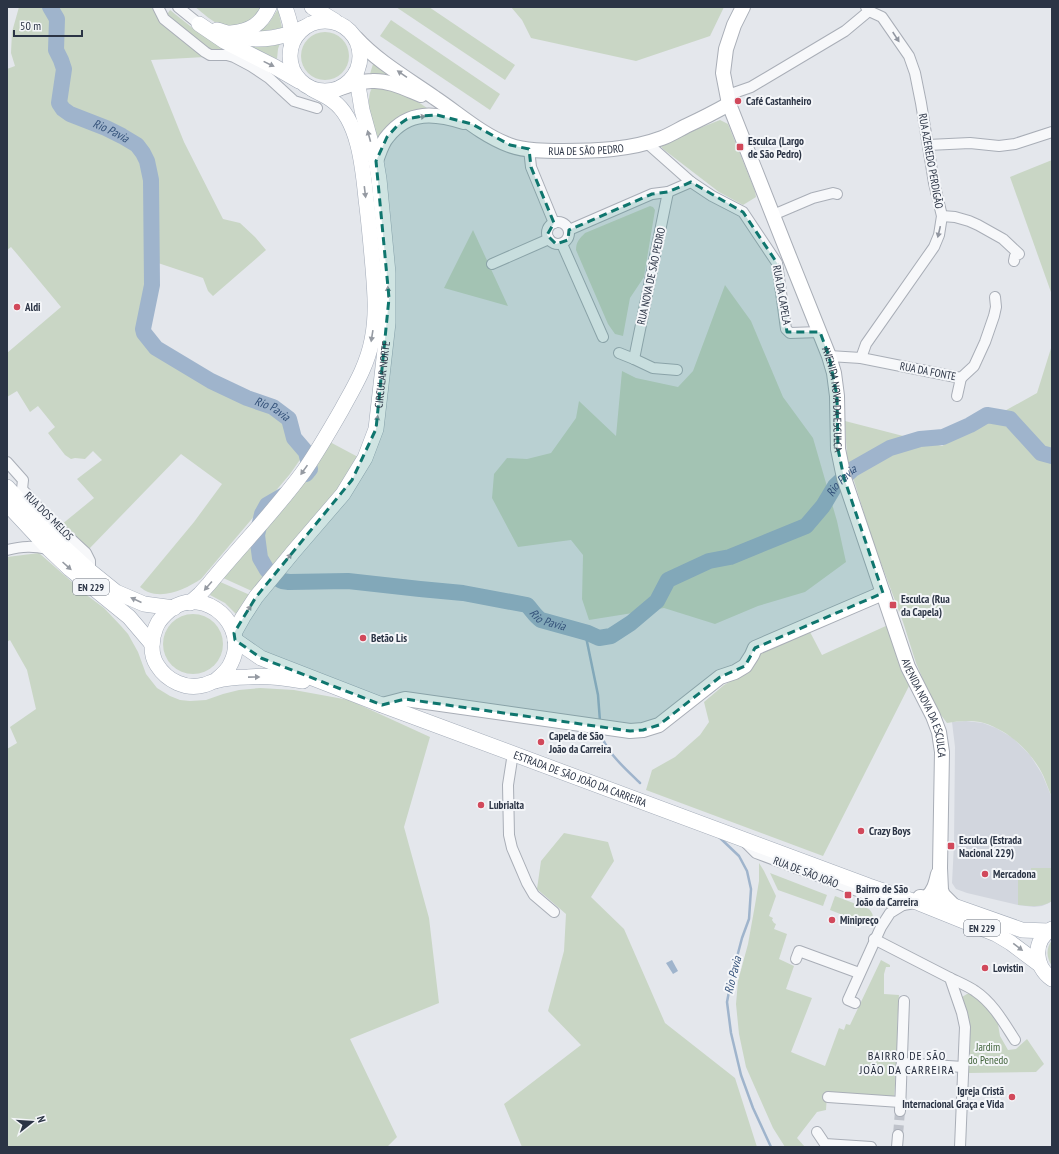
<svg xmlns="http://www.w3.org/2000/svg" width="1059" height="1154" viewBox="0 0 1059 1154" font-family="'PT Sans Narrow',sans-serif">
<rect width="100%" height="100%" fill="#e4e7ec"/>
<path fill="#d2d6de" d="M966,721L983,723L996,728L1013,738L1030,755L1042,774L1052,798V901L1049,903L1042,906L1034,907L1018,905L967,893L956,889L952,883L954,844L955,747L952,722Z"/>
<g fill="#c9d6c5">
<path d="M19,7H151L166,25L205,57L151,60L184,142L223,219L240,223L255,237L266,250L213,296L208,291L203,278L155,262V267L150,285L141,324V331L149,343L153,348L209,383L245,401L274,411L286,421L291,439L304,454L290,474L201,579C187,588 166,599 148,592C145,591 143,589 140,587L194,522L222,484L181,454L88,550L61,525L94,498L77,479L102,460L93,451L85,459L75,458L71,459L65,455L48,433L55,427L38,406L30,412L17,391L7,397V353L61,307L17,254L11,247L7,250V69L15,66L11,53L12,32Z"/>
<path d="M195,7H261C253,21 238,30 221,25C212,22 203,13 195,7Z"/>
<path d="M396,7H429L515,65L505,80Z"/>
<path d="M511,7H724L710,36L636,61L531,38L522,20Z"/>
<path d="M278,9L282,28L259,32L269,23Z"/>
<path d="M170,10C190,26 208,41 231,52L212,51L166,16Z"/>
<path d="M391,20L500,94L490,110L380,36Z"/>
<circle cx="325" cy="56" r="24"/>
<path d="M280,43L278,49L277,59L250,46Z"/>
<path d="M373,64L404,82L370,74Z"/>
<path d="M372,88C392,88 411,96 427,108C401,111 392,121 377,141C374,127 364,101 372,88Z"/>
<path d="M720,120L728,124L755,191L756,197L743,205L719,192L663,149L660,145L664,142Z"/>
<path d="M1052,160V295L1010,177Z"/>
<path d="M650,206L653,207L655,210L644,277L630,298L623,336L615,334L608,324L576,250C576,242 579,239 585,233Z"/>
<path d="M473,230L508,306L444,288Z"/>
<path d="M725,285L751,321L783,397L813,438L837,521L846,562L805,592L758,606L715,624L664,608L589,620L582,599L583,555L571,540L518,547L492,498L494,474L507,458L527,459L551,453L576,418L579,401L616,436L622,371L636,378L678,387L693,371Z"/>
<path d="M1052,345V798C1049,790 1046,782 1043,775C1031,751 1009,731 984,723C973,720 958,721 947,723L934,706L925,684L916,663L903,622L872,539L847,458L845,421L942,446L1037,393Z"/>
<path d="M328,441L358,457L336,495L254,592L221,577Z"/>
<path d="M39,553L88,596L104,608L121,626L128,634L138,652L146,674L157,688L170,696L180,700L190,701L206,700L223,694L239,690L260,688L294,690L349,700L430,737L404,827L429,918L439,1003L350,1039L397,1137L387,1147H7V749L17,743L10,727L36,709L27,670L10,640L7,642V557Z"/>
<path d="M218,581L250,595L237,615L225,603L210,595Z"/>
<circle cx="193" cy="644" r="30"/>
<path d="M888,625L910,684L823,856L646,790L652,770L675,757L700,735L709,722L704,702L724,685L752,669L762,651L810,632L822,655Z"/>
<path d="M564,833L608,842L614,861L591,897L624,929L665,1023L735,1078L757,1147H522L504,1104L581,1045L548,1011L564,951L566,914L537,889L541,861Z"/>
<path d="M759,863L764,871L776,896L769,916L773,918L772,920L774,923L776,924L774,929L787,934L779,959L794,966L786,989L812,998L791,1052L825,1066L839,1028L844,1030L846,1024L850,1025L881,960L890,965V967H886L884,974V994L899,995L897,1027L899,1028L894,1100L827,1095L826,1110L817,1112L797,1138L805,1147H785L773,1128L746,1067L739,1034L736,1004L738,981L748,944L755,905L759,881Z"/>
<path d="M1031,868H1052V901C1041,908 1031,906 1018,905V874H1031Z"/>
<path d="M770,873L827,895L823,906L778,890Z"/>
<path d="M835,896L869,909C874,914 874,920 871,926L830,910Z"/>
<path d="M1052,940V966C1046,957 1046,948 1052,940Z"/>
<path d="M967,994H974L990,1010L998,1024L1000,1036L1008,1050L1016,1049L1027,1039L1044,1064L1036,1072L968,1073L970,1030L968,1016L962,997Z"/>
</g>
<path fill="#9fb4cc" d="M672,960L678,971L673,974L666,963Z"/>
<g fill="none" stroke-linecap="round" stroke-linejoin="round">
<g stroke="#9fb4cc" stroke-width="2.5">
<path d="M585,632L598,695L600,721"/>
<path d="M601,732C603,750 628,771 640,783"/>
<path d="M719,837L739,856L747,871L751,889L749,919L742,938L732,976L727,1002L731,1033L741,1075L753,1108L771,1147"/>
</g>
<g stroke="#9fb4cc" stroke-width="16">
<path id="s1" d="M50,7L57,19L56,50L61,60L64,69L59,103L63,109L70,114L106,128L122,136L137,145L143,153L147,161L151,180L152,285L143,329L144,333L156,348L211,381L247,398L273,407L289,419L294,438L306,452L310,469L306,474"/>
<path id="s2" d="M286,494L267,505L262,514L257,535L260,558L267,570L275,577L282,581L289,582L348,581L420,589L463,593L527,605C532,610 535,616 541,620L588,633L599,638L611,636L631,623L657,601L668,580L709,561L730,557L806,526L823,506L835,486L853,469L890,448L920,439L943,437L970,425L987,415L1010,419L1041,453L1052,456"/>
</g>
<path stroke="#bfc3cb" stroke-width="10" stroke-dasharray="10 5" stroke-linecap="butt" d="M898,1135L900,1111"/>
<defs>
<g id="street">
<path d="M158,7L164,19L205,52L210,55H227L234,57L251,66L269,78L294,101L317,108"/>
<path d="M178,7L199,24"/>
<path d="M728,95L751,87L845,31L869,11"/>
<path d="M647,143L691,182L712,196L743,212L777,263L786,329L790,333L820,332"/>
<path d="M928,145L970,143L999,146L1015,144L1052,132"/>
<path d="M529,149L531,167L554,223"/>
<path d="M773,215L813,198L833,193L837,194"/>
<path d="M942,216L955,217L969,221L978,225L1003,239L1019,254L1015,256L1014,261"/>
<circle cx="558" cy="233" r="11"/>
<path d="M569,230L652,194L668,192L691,182"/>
<path d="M562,244L603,337"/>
<path d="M492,264L549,239"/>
<path d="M619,353L634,359L653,368L677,370"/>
<path d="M829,356L861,358L961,378L974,366L985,342L994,316L996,307L995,297"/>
<path d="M861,358L866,344L934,247L939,235L942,216L934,183L921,103L915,73L909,56L882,17L869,11L866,7"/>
<path d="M634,359L668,192"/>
<path d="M957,396L961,378"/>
<path d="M7,462L23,480L22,489L45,515L86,553L90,561V571"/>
<path d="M7,550C23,546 33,546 48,549"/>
<path d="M513,753L508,785L509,835L512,848L527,883L534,895L554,912"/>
<path d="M745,842L756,853L892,904L903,905L915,903"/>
<path d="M874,939L950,978L962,1013L965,1027L960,1147"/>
<path d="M796,959L799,951L859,973"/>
<path d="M950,978C958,982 968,986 975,991C993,1003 1004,1023 1015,1040"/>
<path d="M855,1003L848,1000L881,927L890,913L903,905"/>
<path d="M902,1063L963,1067"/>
<path d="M828,1097L900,1102"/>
<path d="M900,1111L904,1001"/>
<path d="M817,1132L825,1144L871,1147"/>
<path d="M897,1147L898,1135"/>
</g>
<g id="secondary">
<path id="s3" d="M743,7L734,25L726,49L723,73L729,104L789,256L829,356L834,373L837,396L838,449L844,478L908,667L933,716L939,732L942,752L940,868L941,890L943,895L954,906"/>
<path id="s4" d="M356,38C378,62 408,79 435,98C459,114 482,135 509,145C525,151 546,151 563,151C596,151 630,150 662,138C670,135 678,130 686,126C701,119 715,112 729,104"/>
<path d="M335,90C347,86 359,81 372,81C389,80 406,89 421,95"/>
<path d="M376,161C379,153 382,142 388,136C409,110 435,113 464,122"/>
<path d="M382,705L405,699L630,731L643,730L659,725L720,677L735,672L745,666L752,655L755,648L883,593"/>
<path d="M920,897L926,898C934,892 936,883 938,874"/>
</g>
<g id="primary">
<path d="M285,7C289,19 293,30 291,43"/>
<path d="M312,7L335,21"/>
<circle cx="325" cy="56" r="35"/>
<path d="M199,24L224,41L275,67L299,81"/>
<path d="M217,30C225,32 233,35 241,37C261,42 285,37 303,28"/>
<path d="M231,33C250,31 261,25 269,7"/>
<path d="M7,487L53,537L90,571L116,592L144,604L174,608"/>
<path d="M7,504L49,549L70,569L129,617L152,644"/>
<path d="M190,603L200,594L209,584C240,546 275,511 304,471C318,451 330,430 342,409C354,387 367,366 372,340C377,316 375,292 373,268C371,245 369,222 366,199C363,169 359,120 333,101C327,96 319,93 312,89"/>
<path id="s5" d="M234,633L243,617L256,597L294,551L343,494L365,458L376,429L388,323V273L379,179L376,161L362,110L356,73"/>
<path id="s6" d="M235,640L261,658L382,705L869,886L919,903L996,934L1011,943L1039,964"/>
<path d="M215,681C221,676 228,671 231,663C250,626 205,585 171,609C165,614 159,619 156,627C151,639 150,654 157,665C167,681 186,690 204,685C208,684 211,682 215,681C226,678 238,677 248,677C266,675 285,678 303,681"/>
<path d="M933,901L954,906L1022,930L1048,931"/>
<path d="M1052,929C1032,940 1034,967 1052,979"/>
</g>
</defs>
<use href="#street" stroke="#a9aeb7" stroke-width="12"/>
<use href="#secondary" stroke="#a9aeb7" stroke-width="16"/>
<use href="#primary" stroke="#a3abb8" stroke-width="16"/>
<use href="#street" stroke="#f7f8fa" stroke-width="10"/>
<use href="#secondary" stroke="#fff" stroke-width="14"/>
<use href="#primary" stroke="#fff" stroke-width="15"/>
</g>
<defs><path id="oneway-solid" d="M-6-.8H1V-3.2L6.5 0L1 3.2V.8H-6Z"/></defs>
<g fill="#9196a0">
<use href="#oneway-solid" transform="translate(896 37) rotate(57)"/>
<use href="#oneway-solid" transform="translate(939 232) rotate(103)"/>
</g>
<g fill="#959aa2">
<use href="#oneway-solid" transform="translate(269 64) rotate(26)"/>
<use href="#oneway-solid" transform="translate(402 74) rotate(-146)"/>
<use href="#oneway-solid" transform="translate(420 117) rotate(-9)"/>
<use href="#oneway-solid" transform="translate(369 136) rotate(-105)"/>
<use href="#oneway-solid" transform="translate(365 192) rotate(83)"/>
<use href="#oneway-solid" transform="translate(388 292) rotate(-92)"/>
<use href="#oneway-solid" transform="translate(372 336) rotate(99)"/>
<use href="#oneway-solid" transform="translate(377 421) rotate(-82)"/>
<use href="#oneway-solid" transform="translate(304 470) rotate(125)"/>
<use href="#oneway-solid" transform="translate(288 558) rotate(-51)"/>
<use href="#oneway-solid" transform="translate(67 566) rotate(42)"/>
<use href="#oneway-solid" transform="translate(208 586) rotate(131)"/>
<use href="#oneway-solid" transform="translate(136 600) rotate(-156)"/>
<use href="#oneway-solid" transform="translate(248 610) rotate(-54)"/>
<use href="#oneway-solid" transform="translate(254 677) rotate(-1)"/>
<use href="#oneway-solid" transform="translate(1018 947) rotate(37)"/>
</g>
<path fill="#0f766e" fill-opacity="0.2" stroke="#0f766e" stroke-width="3" stroke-dasharray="8 5" stroke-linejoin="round" d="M437,115L472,124L510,145L529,149L531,167L554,223L547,235L556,244L568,240L569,230L652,194L668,192L691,182L743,212L777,263L787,332H820L829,356L837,396L838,449L844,478L883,593L755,648L745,666L720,677L659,725L643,730L630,731L405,699L382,705L261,658L235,640L234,633L256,597L352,480L376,429L389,298L376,161L387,137L397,126L407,119L422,116Z"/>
<g fill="#d1495b" stroke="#f4f6f9" stroke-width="1.5">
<circle cx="738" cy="101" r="4"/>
<rect x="736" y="143" width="8" height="8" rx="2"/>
<circle cx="17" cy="307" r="4"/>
<rect x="889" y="601" width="8" height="8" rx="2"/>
<circle cx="363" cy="638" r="4"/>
<circle cx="541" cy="742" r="4"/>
<circle cx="481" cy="805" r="4"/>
<circle cx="861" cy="831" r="4"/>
<rect x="947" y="842" width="8" height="8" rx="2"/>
<circle cx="985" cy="874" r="4"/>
<rect x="844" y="891" width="8" height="8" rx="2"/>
<circle cx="832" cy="920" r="4"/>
<circle cx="985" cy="968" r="4"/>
<circle cx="1012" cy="1097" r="4"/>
</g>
<g text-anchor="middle" stroke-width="4" stroke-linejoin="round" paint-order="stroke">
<g fill="#f4f6f9" stroke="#676e7b" stroke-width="1">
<rect x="73" y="579" width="36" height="16" rx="3"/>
<rect x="964" y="920" width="36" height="16" rx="3"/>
</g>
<g font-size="10" font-weight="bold" fill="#2b3445">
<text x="91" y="591">EN 229</text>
<text x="982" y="932">EN 229</text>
</g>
<g font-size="11" font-weight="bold" fill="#2b3445" stroke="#f4f6f9" text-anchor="start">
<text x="746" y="105">Café Castanheiro</text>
<text x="748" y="145">Esculca (Largo<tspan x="748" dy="13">de São Pedro)</tspan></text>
<text x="25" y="311">Aldi</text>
<text x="901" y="603">Esculca (Rua<tspan x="901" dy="13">da Capela)</tspan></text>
<text x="371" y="642">Betão Lis</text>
<text x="549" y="740">Capela de São<tspan x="549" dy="13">João da Carreira</tspan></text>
<text x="489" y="809">Lubrialta</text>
<text x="869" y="835">Crazy Boys</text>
<text x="959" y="844">Esculca (Estrada<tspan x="959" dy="13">Nacional 229)</tspan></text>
<text x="993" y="878">Mercadona</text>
<text x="856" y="893">Bairro de São<tspan x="856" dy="13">João da Carreira</tspan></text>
<text x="840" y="924">Minipreço</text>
<text x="993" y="972">Lovistin</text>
<text x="1004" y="1095" text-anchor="end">Igreja Cristã<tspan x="1004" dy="13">Internacional Graça e Vida</tspan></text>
</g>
<g font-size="11" fill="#2b3445" stroke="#f4f6f9">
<text dy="4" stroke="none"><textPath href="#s4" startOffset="265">RUA DE SÃO PEDRO</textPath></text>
<text transform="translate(931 161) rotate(80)" y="4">RUA AZEREDO PERDIGÃO</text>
<text transform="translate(651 276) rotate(-78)" y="4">RUA NOVA DE SÃO PEDRO</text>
<text transform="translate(782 295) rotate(80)" y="4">RUA DA CAPELA</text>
<text transform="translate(928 371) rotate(11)" y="4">RUA DA FONTE</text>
<text dy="4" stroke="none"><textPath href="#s5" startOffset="305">CIRCULAR NORTE</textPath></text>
<text dy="4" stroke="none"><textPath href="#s3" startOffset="416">AVENIDA NOVA DA ESCULCA</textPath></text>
<text transform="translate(49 516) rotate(45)" y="4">RUA DOS MELOS</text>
<text dy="4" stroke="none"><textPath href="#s3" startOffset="740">AVENIDA NOVA DA ESCULCA</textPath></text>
<text dy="4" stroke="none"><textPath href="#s6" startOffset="373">ESTRADA DE SÃO JOÃO DA CARREIRA</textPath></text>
<text transform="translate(806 872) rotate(21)" y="4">RUA DE SÃO JOÃO</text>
</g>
<g font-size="11" fill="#3f6138" stroke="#f4f6f9">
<text x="988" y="1051">Jardim<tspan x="988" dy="13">do Penedo</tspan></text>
</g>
<g font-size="12" font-style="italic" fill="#34527a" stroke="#f4f6f9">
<text dy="4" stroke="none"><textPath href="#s1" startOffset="160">Rio Pavia</textPath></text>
<text dy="4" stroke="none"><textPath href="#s1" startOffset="533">Rio Pavia</textPath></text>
<text dy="4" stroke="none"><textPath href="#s2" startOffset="738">Rio Pavia</textPath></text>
<text dy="4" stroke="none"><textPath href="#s2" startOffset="383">Rio Pavia</textPath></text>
<text transform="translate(733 975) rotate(-76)" y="4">Rio Pavia</text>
</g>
<g font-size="12" letter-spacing="1" fill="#1d2536" stroke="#f4f6f9">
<text x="907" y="1060">BAIRRO DE SÃO<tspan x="907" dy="14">JOÃO DA CARREIRA</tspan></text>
</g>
</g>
<rect width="1059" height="1154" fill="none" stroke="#2b3445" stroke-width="16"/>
<g transform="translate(32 1122) rotate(73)" stroke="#f4f6f9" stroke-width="3" paint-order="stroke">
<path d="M0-3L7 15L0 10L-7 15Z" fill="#2b3445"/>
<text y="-6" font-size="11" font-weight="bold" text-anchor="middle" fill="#2b3445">N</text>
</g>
<path d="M14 30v6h68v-6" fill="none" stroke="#2b3445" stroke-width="2"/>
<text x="20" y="30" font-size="12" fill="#2b3445" stroke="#f4f6f9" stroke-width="3" paint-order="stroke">50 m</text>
</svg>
